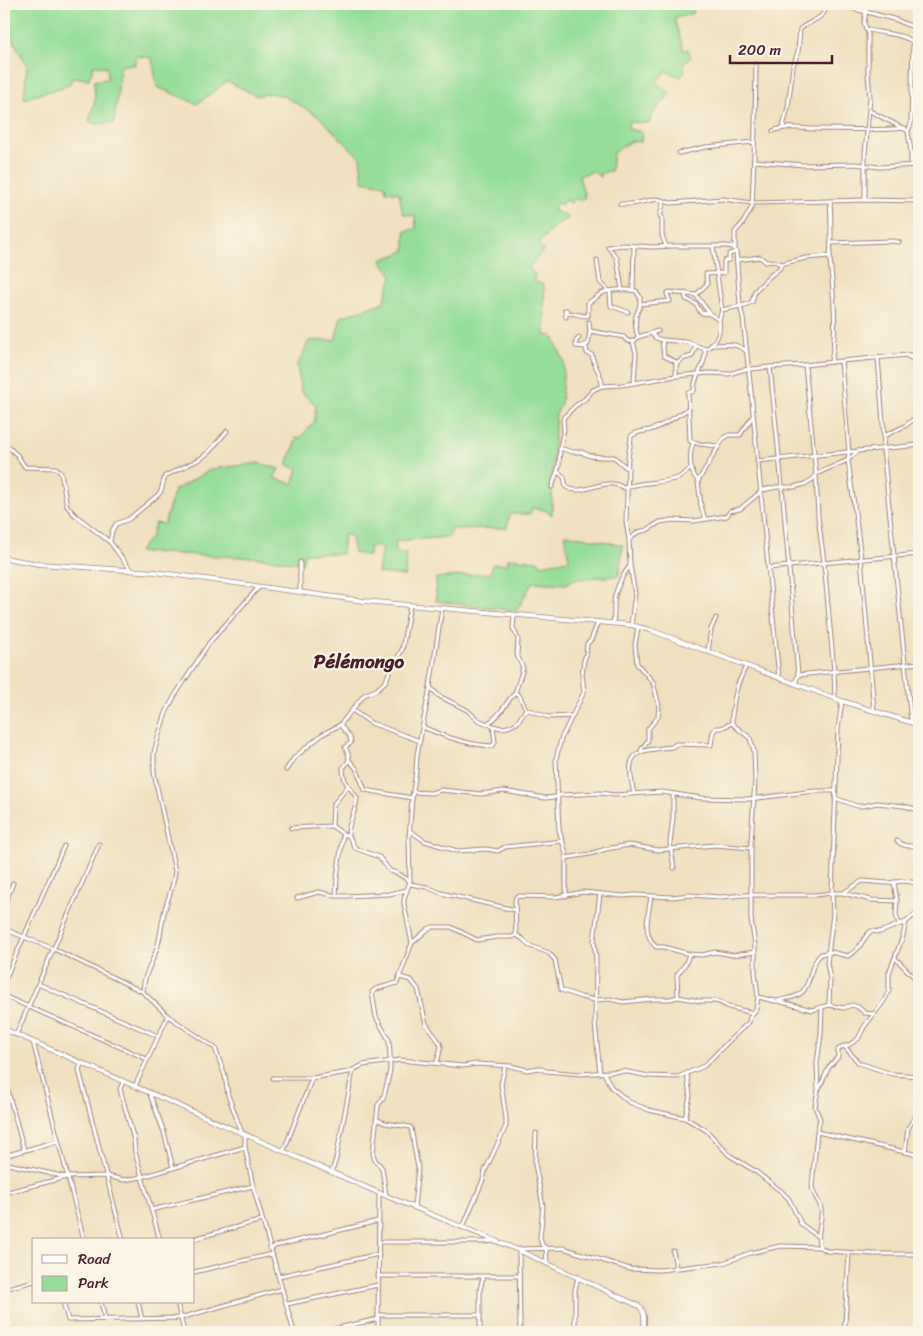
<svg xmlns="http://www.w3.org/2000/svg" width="923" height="1336" viewBox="0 0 923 1336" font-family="Sriracha,sans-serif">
<rect width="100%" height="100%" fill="#fcf5e5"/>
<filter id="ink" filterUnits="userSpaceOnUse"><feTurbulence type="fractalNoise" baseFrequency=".02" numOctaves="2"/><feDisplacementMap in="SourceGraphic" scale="10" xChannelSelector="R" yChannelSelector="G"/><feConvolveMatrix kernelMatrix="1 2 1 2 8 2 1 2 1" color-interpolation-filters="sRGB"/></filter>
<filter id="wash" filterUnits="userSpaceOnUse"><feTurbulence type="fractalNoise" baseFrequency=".0096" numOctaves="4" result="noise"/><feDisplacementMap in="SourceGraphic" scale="20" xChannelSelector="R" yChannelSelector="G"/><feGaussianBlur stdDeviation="1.12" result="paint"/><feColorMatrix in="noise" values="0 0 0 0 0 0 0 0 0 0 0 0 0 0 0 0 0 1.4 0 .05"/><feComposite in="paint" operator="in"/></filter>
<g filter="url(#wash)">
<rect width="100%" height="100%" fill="#f0e0bf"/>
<g fill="#96de98" stroke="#707e62">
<path d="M4,4H694L693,13L674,18L684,51L688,49L691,57L683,65L685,71L681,77L666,71L656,82L670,94L653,113L649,123L629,122L628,129L642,132L641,142L631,141L613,153L611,171L600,173V178L594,171L579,176L585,197L580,201L574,198L571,203L565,200L561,205L556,203L553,210L569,218L554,226L538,245L544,250L529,267L535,275L534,281L544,285L545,336L552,335L564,361L561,404L556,414L552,478V515L544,510L532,508L530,514H510L507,528L451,529L449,537L396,541L395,551L406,554L405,576L378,573L382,547H369V556L354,553L350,535H344L342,554L305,553L302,563L262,558L138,552L151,537L155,523L164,524L175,490L212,469L260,463L279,469L274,478L293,484L298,469L287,465L292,450L294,449L296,438H300L314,422L316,405L301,392L297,366L309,341L335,340L341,317L384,302L392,276L381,260L405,251V231L416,229L415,216L403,214L399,193L386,191L385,185L363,181L360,158L318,116L284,96L270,93L257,96L227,81L197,104L157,87L152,58L136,56L135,65H121L114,123L95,124L89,121L95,100L94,81L108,79L107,67L94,65L89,79L73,77L69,85L24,99L27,66L4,23Z"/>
<path d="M565,534L623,545L619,576L576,579L566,584L533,582L516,611L436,601V578L490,573L493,564H508V558L539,561L541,565L569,560Z"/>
</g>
</g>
<g filter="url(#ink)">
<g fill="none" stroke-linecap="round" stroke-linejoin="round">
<defs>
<g id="minor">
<path d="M836,4L897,20L905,24L919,28"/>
<path d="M866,29C880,34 902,33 913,42L911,124L908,131"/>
<path d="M870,111L908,131L911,152V165"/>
<path d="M783,127L788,107L793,66L798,52L800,29C809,21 826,19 827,4"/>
<path d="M773,131C786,125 802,129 815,129C845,129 876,131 905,128"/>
<path d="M679,153L706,147L754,142"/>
<path d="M754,161L804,165L855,164L879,167L919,165"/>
<path d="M865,200V154L870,98L868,72V34L864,23L867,4"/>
<path d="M664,201L660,216L662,217V235L666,246"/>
<path d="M830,201C831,214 831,227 831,239C831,246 830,252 830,259C833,293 838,327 831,362"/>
<path d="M620,204H632L657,199L671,203L723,199L752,203L865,200L919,201"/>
<path d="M831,243L891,241L899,242"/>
<path d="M713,247L722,310L745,305L752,302L755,291L770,276L780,268L781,264"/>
<path d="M735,248V232L743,223L752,207L755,128L756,64"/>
<path d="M597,260L600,282L610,292L611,306L628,312"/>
<path d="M737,260L760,257L766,262L774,261L781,264L806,258L830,256"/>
<path d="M622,290L617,258L608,247L623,245L652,247L672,246H726L733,247L736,252L740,305L743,318L751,392L779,678"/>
<path d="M633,290L634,246"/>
<path d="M685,293L686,299L696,304L701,313L710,314"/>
<path d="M696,295L707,284L706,274L724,273V261L729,260V254L736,252"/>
<path d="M566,317L565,310H567L568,313C575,313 580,316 588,316V303C593,300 597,296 602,293C611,289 627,289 636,291L640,297V304"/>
<path d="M719,320L722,310"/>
<path d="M589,322L590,331"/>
<path d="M651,333L656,338L662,340L664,356L676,362V376"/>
<path d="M638,337C636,331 635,322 636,316C637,312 640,309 640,304L670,301L667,294L669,292L696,295L710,314L719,320C721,332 717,344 705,349"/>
<path d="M579,338L576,341V346L586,347L587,353L592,355C593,366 603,375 602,386"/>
<path d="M662,340L687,342L705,349C706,368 694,373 694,391L688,393L690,441L700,444L718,446"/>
<path d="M712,345C725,345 736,342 746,351"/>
<path d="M582,346L588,344L590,331L624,337L626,340L633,342"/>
<path d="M907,356L919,362"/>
<path d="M878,358L884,436L883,448L911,722"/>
<path d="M914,360L919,415V448"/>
<path d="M841,361L849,452L848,460L861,558L874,711"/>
<path d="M676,365L682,359L692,356L696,346"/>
<path d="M805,365L816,474L818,517L824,562L834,671L835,699"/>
<path d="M770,367L782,486L798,675L795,684"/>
<path d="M634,382L636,353L633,342L638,337L658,331"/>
<path d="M884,436L905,426L919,415"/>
<path d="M4,443L17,455L25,467L56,468L61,473L67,506L75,515L110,542L130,569"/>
<path d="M693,443C689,456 689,471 698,481"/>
<path d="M560,448L572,452H582C589,458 605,457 614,457L628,469L626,521L629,540"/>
<path d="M757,461L919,445"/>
<path d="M628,469C626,458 631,447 631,436C637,431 643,432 650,430C666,425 675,416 689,409"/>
<path d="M558,472L564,477L566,487C580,496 598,482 613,484C617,484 620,486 624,488C641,481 660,484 678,478C683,476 686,471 691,469"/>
<path d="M552,487L559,466L560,448L564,429L563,420L564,417L575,406L585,399L593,390L602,386L622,385L676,376L709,373L729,374L742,370L770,367L805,365L841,361L919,354"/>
<path d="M705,519L701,506L698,481L723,439L729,435H740L753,416"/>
<path d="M110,541L112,531L116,524L129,519L158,495L161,491L165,476L200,459L209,452L227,431"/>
<path d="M768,568L919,554"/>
<path d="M300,592V562"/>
<path d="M514,615L513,628L518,639L517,655L523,668L515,693L519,695L526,709"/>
<path d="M613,623C615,614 613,604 615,595C618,585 623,574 630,566"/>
<path d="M631,625L635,594L630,565L629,540L638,532L647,530L660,522L673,520L694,521L727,516L730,511L740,509L763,490L777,487H794L805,484L813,479L816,474L848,460L858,451"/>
<path d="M638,627L635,645L637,664L653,682L659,706L658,717L648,729V740L641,750"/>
<path d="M708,652L711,629L716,618"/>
<path d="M798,675L919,663"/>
<path d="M430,687L439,696L467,710L478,720L493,726L501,728L508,727L517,723L526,709L548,717L573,716"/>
<path d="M352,710L371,723L420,741"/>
<path d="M488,723C501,716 505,703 515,693"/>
<path d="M340,725L350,737L351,743L345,747C350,757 351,760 343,768C343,784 350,786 357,798C356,813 348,821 348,835"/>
<path d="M423,727C445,737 468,745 493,746L495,742L493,726"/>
<path d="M349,760L356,768L365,790L412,798"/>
<path d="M286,770L294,758L308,746L323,734L340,725L364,695L376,690L386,681L390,670L402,650L410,605"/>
<path d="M413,792L431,793L441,790L481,794L504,791L545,798L556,797L561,795L601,793L614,795L662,792L701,798L749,799L815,791H835"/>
<path d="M634,794C625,752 632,751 672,747L676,744L711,745L713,732L716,728H721L732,723"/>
<path d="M673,794V817L670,843L674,868"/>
<path d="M835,798L857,806H863L877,803L904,806L919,810"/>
<path d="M332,826L343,834"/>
<path d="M291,828L332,826L333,805L348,786"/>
<path d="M410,831L425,841L457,851L486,849L498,851L505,847L563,841"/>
<path d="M897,841C904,847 910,847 919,844"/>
<path d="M566,858L590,854L606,849L629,845L658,850L715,845L751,848"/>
<path d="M894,882L897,901L896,915L899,924"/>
<path d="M410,884L427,887L441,893L515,910"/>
<path d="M843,893L862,881L888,883L903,881L919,883"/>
<path d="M336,896L337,878L343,834L349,836L355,848L379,857L390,871L397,873L410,881"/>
<path d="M566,896V854L559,830L556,759L561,739L584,692L582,674L584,660L586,655L587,644L591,640L598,622"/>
<path d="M651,896C649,914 641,932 656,947H664L689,954L702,955L715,952L733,955L755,952"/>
<path d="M297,898L319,892L336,896H345L389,894L407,890"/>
<path d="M4,906L13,883"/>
<path d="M4,929L54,949L143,992L168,1016L215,1048L225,1076L228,1095L242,1133"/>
<path d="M516,935L515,901L516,897L519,896L556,897L583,892L623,896L635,895L672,897L690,895L720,897L745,895H815L832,893L838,729L842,701"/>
<path d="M412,943L428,929L433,927H451L477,940L497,937H512L516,935L523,939L528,945L549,953L555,960L561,990L581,997L594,1000L610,999L623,1002L653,999H670L678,997L700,1001H714L719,1002L729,1007L753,1013"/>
<path d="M895,958L915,978V985L919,995"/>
<path d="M399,977L411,980L418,989L426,1024L440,1043L441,1047L437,1062"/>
<path d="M915,978L919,975"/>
<path d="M4,982L64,846"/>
<path d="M38,984L158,1036"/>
<path d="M143,992C143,977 151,965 156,951C161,938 161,923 165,909C169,895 174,885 175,871L154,773V753L159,734L166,713L174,697L209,643L259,587"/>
<path d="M4,996L147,1059"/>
<path d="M678,997L677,975L686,963L689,954"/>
<path d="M758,997C764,998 771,1001 777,1001C781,1001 785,998 789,998C815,994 805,969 821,954L831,952L848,956C863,948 861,939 871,931L880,932L906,922L919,911"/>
<path d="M778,1001L812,1010L829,1005L843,1008L852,1005L858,1007L865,1013L874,1014"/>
<path d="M829,1005L830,979L827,963L833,914L832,893H843L871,900L897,901"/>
<path d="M822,1008L821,1034L817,1063L818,1090L815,1107L820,1119L817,1132L812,1186C813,1196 820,1201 821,1209C823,1222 815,1234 820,1247L827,1251L873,1254H919"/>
<path d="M16,1035L99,844"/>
<path d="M33,1042L84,1240"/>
<path d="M845,1047L859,1063L892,1074L919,1076"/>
<path d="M81,1064L79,1070L123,1240"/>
<path d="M600,1073L595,1023L596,960L594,941L600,894"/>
<path d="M604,1073L611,1087L629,1102L649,1110L685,1118L706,1130L729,1155L755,1171L782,1192L789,1199L801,1224L817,1236"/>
<path d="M4,1077L24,1150"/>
<path d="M273,1078H312L324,1076L349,1072L363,1065L400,1060L463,1066L477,1064L511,1066L527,1070L539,1068L546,1071L581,1074L623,1071L649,1076L678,1077L704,1066L735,1035L749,1022L750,1017L756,1009L758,997L755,972V945L751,919V843L755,780L754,751L750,738L736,727L732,723V715L734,700L738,684L746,666"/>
<path d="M123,1082L120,1089L134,1140L135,1152L160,1240"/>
<path d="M135,1086L168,1016"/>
<path d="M819,1089L829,1067L838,1057V1050L841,1047L849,1045L858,1039L864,1027L884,1001L889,991V973L903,936L906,922"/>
<path d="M149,1092L164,1132L173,1168"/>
<path d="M685,1118L690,1096L687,1074"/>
<path d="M376,1119L385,1123L410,1127L411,1128L418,1168L414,1207"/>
<path d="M817,1132L905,1152L914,1154L919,1152"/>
<path d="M536,1133L535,1164L543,1206L540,1238L542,1245L546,1248L547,1263"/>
<path d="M245,1135V1147L253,1186L294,1332"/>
<path d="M284,1150L312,1078"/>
<path d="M905,1152L908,1128L919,1111"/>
<path d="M4,1156L58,1141"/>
<path d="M4,1163L66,1177"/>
<path d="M332,1171L336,1159L353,1070"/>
<path d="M4,1193L67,1177L107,1176L124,1180L142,1177L245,1147"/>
<path d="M386,1195L382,1168L375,1160L373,1154L378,1105L383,1099L388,1080L390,1070V1055L389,1040L376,1017L372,992L376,989L397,983L412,943L404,904V899L410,881L409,838L412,798L416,771L417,755L430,687L442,608"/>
<path d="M151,1210L253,1186"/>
<path d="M463,1227L483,1180L485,1171L506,1126V1118L501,1084L505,1066"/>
<path d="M190,1240L262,1220"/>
<path d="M379,1242H484L495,1241"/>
<path d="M271,1249L275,1246L378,1221"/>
<path d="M673,1251L676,1268"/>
<path d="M194,1272L272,1254"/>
<path d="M279,1276L379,1254"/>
<path d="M378,1276H519"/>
<path d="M4,1289L34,1281"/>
<path d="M63,1302L68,1320L180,1318L282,1289"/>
<path d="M101,1302L105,1319"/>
<path d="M138,1302L142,1319"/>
<path d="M177,1302L184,1332"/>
<path d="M287,1304L378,1285"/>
<path d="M378,1315H480V1332"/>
<path d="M480,1315V1290L483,1277"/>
<path d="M4,1330V1332"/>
<path d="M320,1332L378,1319"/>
<path d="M378,1332L379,1193"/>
<path d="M520,1332L519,1249L563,1248L630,1269L660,1270L723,1263L750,1253L780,1246L820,1247"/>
<path d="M575,1332V1290L578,1277"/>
<path d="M843,1332L845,1324L849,1253"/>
</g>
<g id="tertiary">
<path d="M4,558L39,564L155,572L364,601L631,625L650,630L842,701L919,725"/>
<path d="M4,1029L379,1193L518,1250L639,1306C646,1312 644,1324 644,1332"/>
</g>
</defs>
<use href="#minor" stroke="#9d8075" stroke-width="5"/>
<use href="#tertiary" stroke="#9d8075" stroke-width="5.5"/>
<use href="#minor" stroke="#fff" stroke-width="3"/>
<use href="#tertiary" stroke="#fff" stroke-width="4"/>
</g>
</g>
<g text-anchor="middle" stroke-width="4.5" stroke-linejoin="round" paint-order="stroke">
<g font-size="19" font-weight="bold" fill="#4a1f2b" stroke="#fcf5e5">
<text x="359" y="668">Pélémongo</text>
</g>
</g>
<rect width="923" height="1336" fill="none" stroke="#fcf5e5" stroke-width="20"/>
<rect x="32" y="1238" width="162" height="65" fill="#fcf5e5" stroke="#b59f9b"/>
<rect x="42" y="1255" width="25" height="8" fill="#ffffff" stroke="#b59f9b"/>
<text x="78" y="1264" font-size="15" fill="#4a1f2b">Road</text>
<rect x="42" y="1276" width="25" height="15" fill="#96de98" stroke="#b59f9b"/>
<text x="78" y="1288" font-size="15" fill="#4a1f2b">Park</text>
<path d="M730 55v8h102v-8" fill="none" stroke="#4a1f2b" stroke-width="2.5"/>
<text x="738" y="55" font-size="15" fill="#4a1f2b" stroke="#fcf5e5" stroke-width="4" paint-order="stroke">200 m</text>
</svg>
